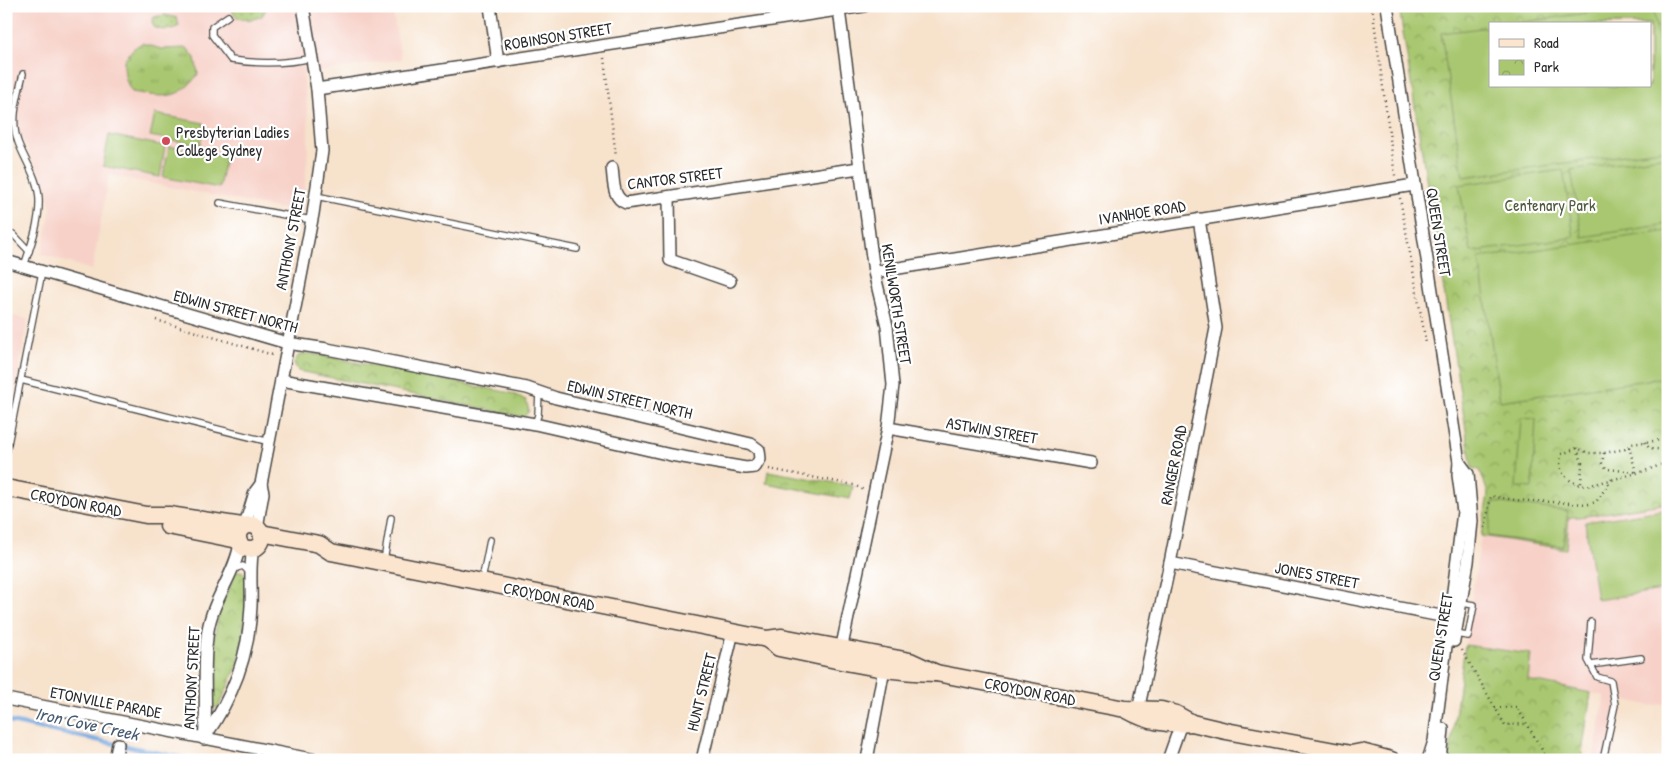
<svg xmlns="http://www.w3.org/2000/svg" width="1674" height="766" viewBox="0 0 1674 766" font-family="'Patrick Hand',sans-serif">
<defs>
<pattern id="grass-tufts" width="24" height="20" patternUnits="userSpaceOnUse" patternTransform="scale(1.25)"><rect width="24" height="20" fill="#a8c76f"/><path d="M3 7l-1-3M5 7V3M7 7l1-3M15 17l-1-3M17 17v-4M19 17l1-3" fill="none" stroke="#89a25b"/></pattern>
<pattern id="park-crowns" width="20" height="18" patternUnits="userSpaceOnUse" patternTransform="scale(1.25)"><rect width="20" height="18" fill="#a8c76f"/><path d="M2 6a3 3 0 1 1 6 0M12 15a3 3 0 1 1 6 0" fill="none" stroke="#89a25b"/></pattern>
<pattern id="garden-dots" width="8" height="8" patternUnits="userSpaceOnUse" patternTransform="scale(1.25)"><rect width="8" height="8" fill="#a8c76f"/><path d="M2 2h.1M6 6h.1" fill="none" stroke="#89a25b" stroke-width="1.8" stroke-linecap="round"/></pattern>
</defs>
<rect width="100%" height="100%" fill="#fff"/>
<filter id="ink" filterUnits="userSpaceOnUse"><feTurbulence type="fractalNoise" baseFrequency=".02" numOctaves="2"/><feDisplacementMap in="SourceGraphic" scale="10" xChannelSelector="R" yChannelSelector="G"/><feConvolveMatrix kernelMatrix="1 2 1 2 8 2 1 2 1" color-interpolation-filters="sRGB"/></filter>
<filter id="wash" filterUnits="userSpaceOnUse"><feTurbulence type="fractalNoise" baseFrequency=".0096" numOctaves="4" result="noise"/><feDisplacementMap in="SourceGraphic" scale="20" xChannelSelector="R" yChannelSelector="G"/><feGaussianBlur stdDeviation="1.12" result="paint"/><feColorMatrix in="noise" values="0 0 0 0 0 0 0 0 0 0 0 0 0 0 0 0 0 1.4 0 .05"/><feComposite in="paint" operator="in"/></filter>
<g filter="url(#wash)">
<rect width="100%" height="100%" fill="#f7e2cc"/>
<g fill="#f7d1c8">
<path d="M6,6H392L401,59L303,74L308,118V150L302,213L109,175L92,270L42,254L51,208L45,182L18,132L6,117Z"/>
<path d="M6,315L28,319L6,444Z"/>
<path d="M1668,503V703L1651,706L1623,699L1613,760H1593L1605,696L1528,680L1531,654L1465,645L1481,536L1566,549L1569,517H1579Z"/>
</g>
<g fill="url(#grass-tufts)" stroke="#6a794d">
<path d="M142,43L161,49L187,48L195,58L198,74C178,102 163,97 132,92C125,82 124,72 124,60L134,48Z"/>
<path d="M768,471L853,486L850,499L766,483Z"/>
</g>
<g fill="url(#park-crowns)" stroke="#6a794d" fill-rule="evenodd">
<path d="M1668,6V503L1579,517H1569L1566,549L1481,536L1488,494L1480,470L1472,468L1399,7ZM1490,24H1650V86H1490Z"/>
<path d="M309,353L511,393L526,400L529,411L524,417L298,371L294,363L299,355Z"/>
<path d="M242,571L246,575V619L238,665L218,708L213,707L210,658L220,608L236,572Z"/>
<path d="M1465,645L1531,654L1528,680L1591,693L1581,760H1459L1449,758Z"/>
</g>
<g fill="url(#garden-dots)" stroke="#6a794d">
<path d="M232,6H268L262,16C251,21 232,23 232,6Z"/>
<path d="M165,15L177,18L179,26C171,31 162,31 154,27L152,22L154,17Z"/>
</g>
<g fill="#a8c76f" stroke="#6a794d">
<path d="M1635,6H1653L1668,105V149L1463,177L1441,33L1490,27V86H1650V24H1510Z"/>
<path d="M155,114L204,123L200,145L150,136Z"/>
<path d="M109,135L165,146L160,177L103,166Z"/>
<path d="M169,146L225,157L219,188L163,177Z"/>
<path d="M1668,156V224L1582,237L1571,170Z"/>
<path d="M1563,170L1574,237L1471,252L1459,185Z"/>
<path d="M1668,231V377L1500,401L1479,258Z"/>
<path d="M1521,418L1536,419L1532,488L1516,487Z"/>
<path d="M1493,502L1568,511L1563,546L1488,536Z"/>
<path d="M1663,510L1668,542V589L1597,600L1585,522Z"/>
</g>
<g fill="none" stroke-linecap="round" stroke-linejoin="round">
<path stroke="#71a5dd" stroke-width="4.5" d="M6,721L192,760"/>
</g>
</g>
<g filter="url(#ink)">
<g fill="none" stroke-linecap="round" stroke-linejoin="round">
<defs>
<g id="lane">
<path d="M228,16L212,27V35L231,60C258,64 285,64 312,58"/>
<path d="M23,74C18,96 10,120 18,142C25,161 38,178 39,199C40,222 31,245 24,266"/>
<path d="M6,118L14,120"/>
<path d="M316,196L577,249"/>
<path d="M220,203L312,220"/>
<path d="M6,233L13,234L29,251"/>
<path d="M21,380L270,442"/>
<path d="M535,424L538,415L539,392"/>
<path d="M6,454L42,272"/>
<path d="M384,561L391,518"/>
<path d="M233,569L243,566L250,573"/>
<path d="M482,580L490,540"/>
<path d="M1591,622L1588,660L1597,677L1611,681L1615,705L1603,760"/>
<path d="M1455,634L1468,636L1474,605L1462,603"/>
<path d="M1591,665L1641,658"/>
</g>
<g id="street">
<path d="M490,6L498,62"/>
<path d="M1387,6L1459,462L1458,475L1463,512L1434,741L1428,760"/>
<path d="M839,10L874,272L887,326L893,385L888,428L840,655"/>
<path d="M317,89L864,6"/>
<path d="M612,168C614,181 612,198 626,203L859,168"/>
<path d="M669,197L670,260L730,281"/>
<path d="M6,261L287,343L327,349L527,388L556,398L751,444L759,450L760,459L755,467L746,468L671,455L535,424L281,380"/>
<path d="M874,272L1414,185"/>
<path d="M888,428L1091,463"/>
<path d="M245,525L255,492L261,484"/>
<path d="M257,528L263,493L261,484L313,214L322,151L317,89L303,6"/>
<path d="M1170,563L1456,619"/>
<path d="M1454,641L1468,562L1472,521L1468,474L1459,462"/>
<path d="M6,699L316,760"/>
<path d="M1137,715L1170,563L1216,328L1199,219"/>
<path d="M204,738C233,697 249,656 251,606C252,587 249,568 253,548"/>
<path d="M204,739C208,703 202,666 208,630C213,599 235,574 240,544"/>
<path d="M115,760L118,744"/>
<path d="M702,760L733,632"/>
<path d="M867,760L885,663"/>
<path d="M1168,760L1183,718"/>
<path d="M1440,760L1443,729"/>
</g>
<g id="secondary">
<path d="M6,488L146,515H169L242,526"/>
<circle cx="250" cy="537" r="12"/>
<path d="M168,526L238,540"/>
<path d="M261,533L319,544L331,552L767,639L782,637L910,661L936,673"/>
<path d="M768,640L779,648C831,658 883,673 936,673L1125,709L1161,710L1176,714L1192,723L1226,731L1351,754L1361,752L1391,760"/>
<path d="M1127,710C1148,722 1167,725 1192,723"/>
</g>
</defs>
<use href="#lane" stroke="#4a4643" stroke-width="8"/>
<use href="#street" stroke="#4a4643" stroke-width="14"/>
<use href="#secondary" stroke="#4a4643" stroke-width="19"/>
<g stroke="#4a4643" stroke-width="2.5" stroke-dasharray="1 4" stroke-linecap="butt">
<path d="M1372,6L1395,176"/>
<path d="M604,58L616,157"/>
<path d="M1400,198L1426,343"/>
<path d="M156,320L273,355"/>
<path d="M1668,439L1631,444L1625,449L1604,453H1588L1577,448L1562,454C1555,472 1569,484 1587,486L1645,471L1668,462"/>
<path d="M1645,442L1649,448L1664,450L1668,455"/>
<path d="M1629,447L1636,472"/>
<path d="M1577,448L1582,463L1581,485"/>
<path d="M1604,453L1602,463L1607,469L1635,472"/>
<path d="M769,469L854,485L864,490"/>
<path d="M1485,528L1491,496L1515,500L1589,504L1596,502L1612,479"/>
<path d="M1462,650L1505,725L1526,724"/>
<path d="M1495,708L1517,707L1548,760"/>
</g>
<use href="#lane" stroke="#fff" stroke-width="5.5"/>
<use href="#street" stroke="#fff" stroke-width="11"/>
<use href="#secondary" stroke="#fce5cf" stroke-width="16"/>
</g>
</g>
<circle fill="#d1495b" stroke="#fff" stroke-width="2" cx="166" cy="141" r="5"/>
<g text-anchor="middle" stroke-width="4.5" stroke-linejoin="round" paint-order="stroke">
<g font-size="16" fill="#2b2b2b" stroke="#fff">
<text transform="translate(558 36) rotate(-9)" y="6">ROBINSON STREET</text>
<text transform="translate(675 178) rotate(-7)" y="6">CANTOR STREET</text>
<text transform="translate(1142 212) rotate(-9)" y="6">IVANHOE ROAD</text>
<text transform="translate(1439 232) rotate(81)" y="6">QUEEN STREET</text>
<text transform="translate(290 239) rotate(-79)" y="6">ANTHONY STREET</text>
<text transform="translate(897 304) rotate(81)" y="6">KENILWORTH STREET</text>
<text transform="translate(236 311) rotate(15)" y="6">EDWIN STREET NORTH</text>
<text transform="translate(630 399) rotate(13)" y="6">EDWIN STREET NORTH</text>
<text transform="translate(992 430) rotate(10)" y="6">ASTWIN STREET</text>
<text transform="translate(1173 465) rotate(-79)" y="6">RANGER ROAD</text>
<text transform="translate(76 502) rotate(11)" y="6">CROYDON ROAD</text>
<text transform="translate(1317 575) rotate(11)" y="6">JONES STREET</text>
<text transform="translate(549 596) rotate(11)" y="6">CROYDON ROAD</text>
<text transform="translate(1440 637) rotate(-81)" y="6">QUEEN STREET</text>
<text transform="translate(191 678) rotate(-87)" y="6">ANTHONY STREET</text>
<text transform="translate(1030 691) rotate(11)" y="6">CROYDON ROAD</text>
<text transform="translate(701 692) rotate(-76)" y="6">HUNT STREET</text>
<text transform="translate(106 702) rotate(11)" y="6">ETONVILLE PARADE</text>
</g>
<g font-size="16" fill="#2b2b2b" stroke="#fff" text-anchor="start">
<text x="176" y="138">Presbyterian Ladies<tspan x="176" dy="18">College Sydney</tspan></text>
</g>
<g font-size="16" fill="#505a3f" stroke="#fff">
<text x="1550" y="211">Centenary Park</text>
</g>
<g font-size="18" font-style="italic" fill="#475c72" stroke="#fff">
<text transform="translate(87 724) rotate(12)" y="6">Iron Cove Creek</text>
</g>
</g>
<rect width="1674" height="766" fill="none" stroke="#fff" stroke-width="25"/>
<rect x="1489" y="22" width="162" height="65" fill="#ffffff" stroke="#aaaaaa"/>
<rect x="1499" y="39" width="25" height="8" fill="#fce5cf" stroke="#aaaaaa"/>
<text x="1534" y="48" font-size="15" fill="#2b2b2b">Road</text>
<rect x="1499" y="60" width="25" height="15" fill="url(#park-crowns)" stroke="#aaaaaa"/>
<text x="1534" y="72" font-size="15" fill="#2b2b2b">Park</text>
</svg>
